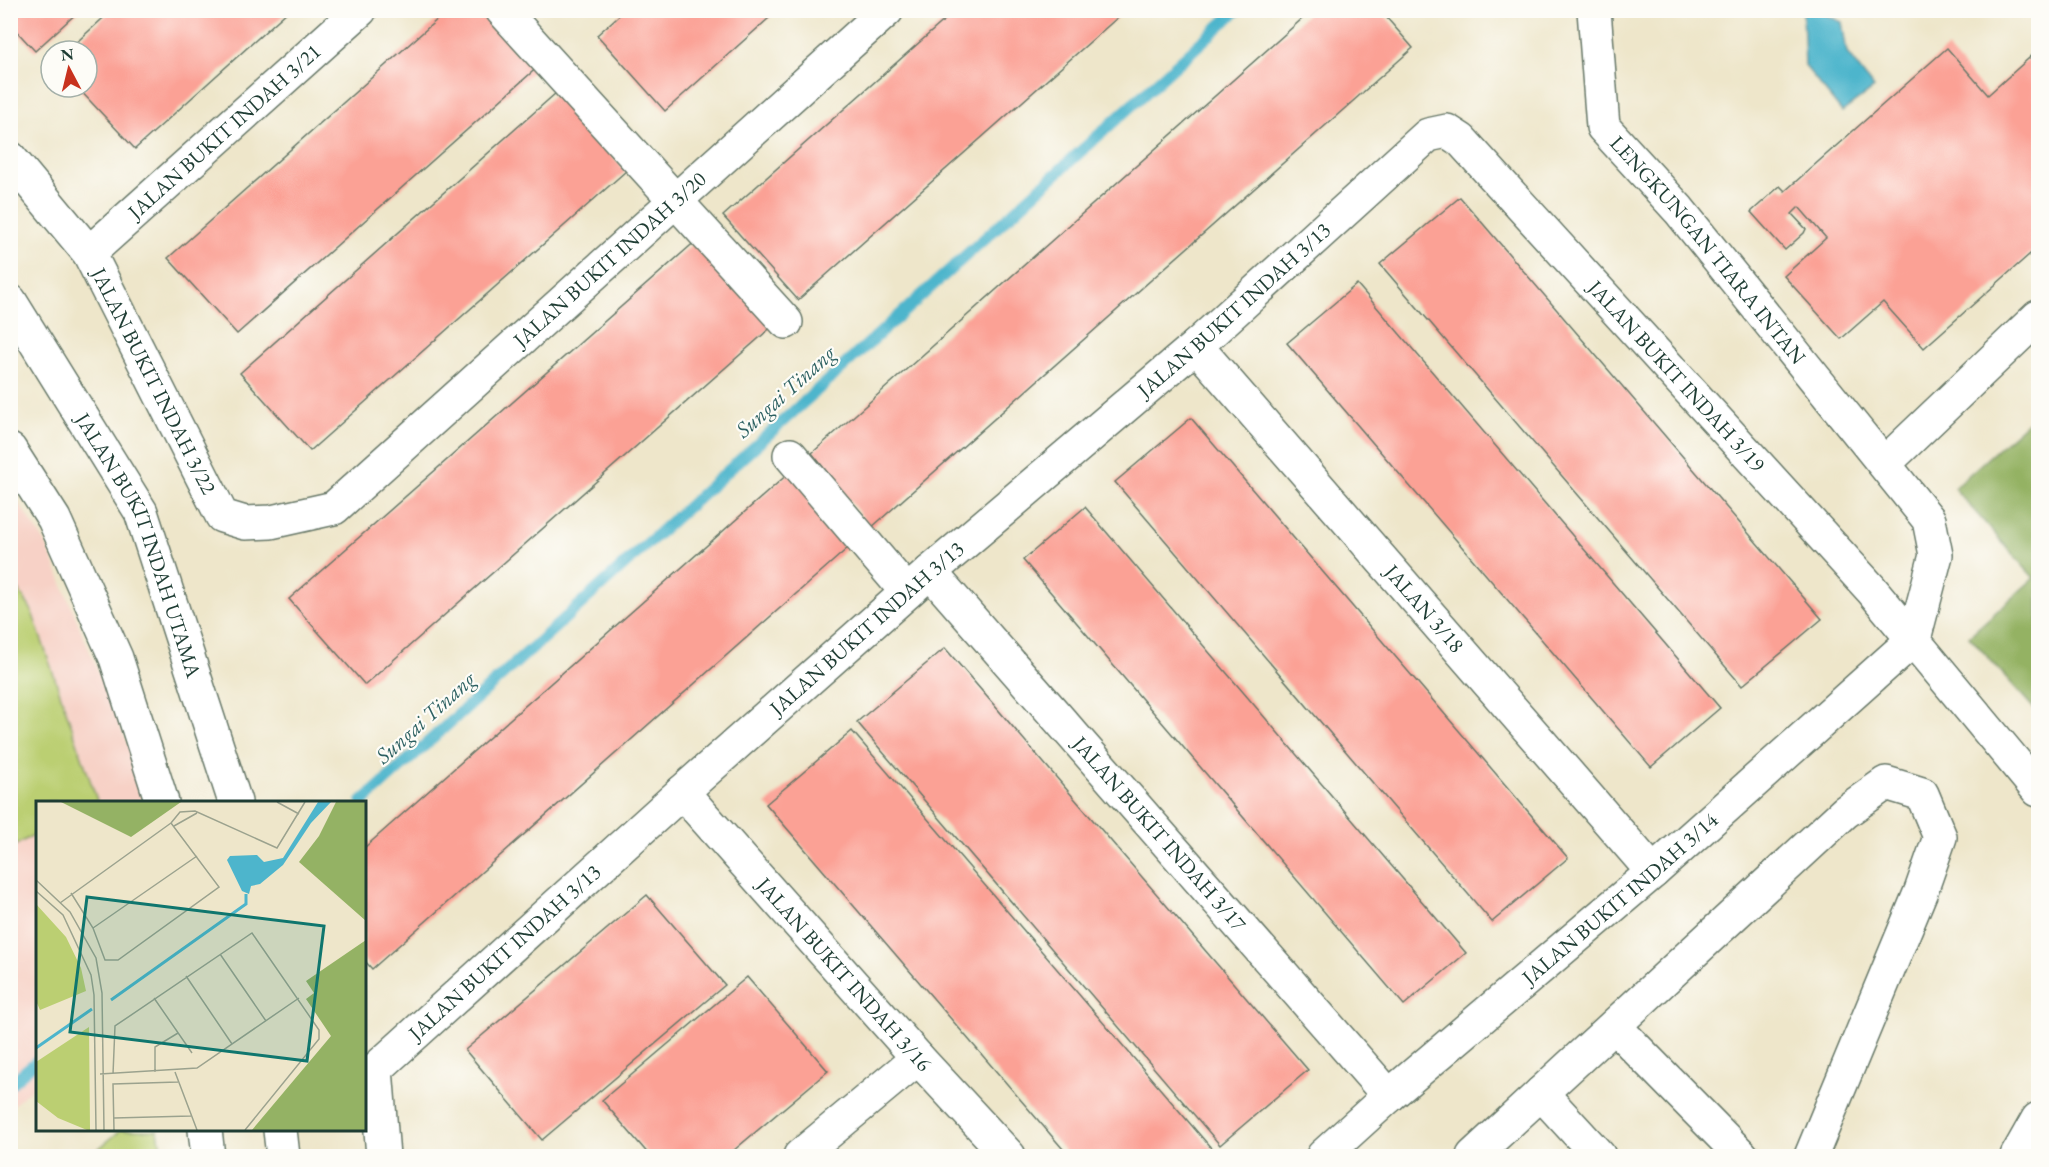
<svg xmlns="http://www.w3.org/2000/svg" width="2049" height="1167" viewBox="0 0 2049 1167" font-family="'EB Garamond',serif">
<rect width="100%" height="100%" fill="#fdfcf7"/>
<filter id="ink" filterUnits="userSpaceOnUse"><feTurbulence type="fractalNoise" baseFrequency=".0167" numOctaves="2"/><feDisplacementMap in="SourceGraphic" scale="12" xChannelSelector="R" yChannelSelector="G"/><feConvolveMatrix kernelMatrix="1 2 1 2 8 2 1 2 1" color-interpolation-filters="sRGB"/></filter>
<filter id="wash" filterUnits="userSpaceOnUse"><feTurbulence type="fractalNoise" baseFrequency=".008" numOctaves="4" result="noise"/><feDisplacementMap in="SourceGraphic" scale="24" xChannelSelector="R" yChannelSelector="G"/><feGaussianBlur stdDeviation="1.35" result="paint"/><feColorMatrix in="noise" values="0 0 0 0 0 0 0 0 0 0 0 0 0 0 0 0 0 1.4 0 .05"/><feComposite in="paint" operator="in"/></filter>
<g filter="url(#wash)">
<rect width="100%" height="100%" fill="#eee6ca"/>
<path fill="#f7d1c6" d="M10,490L46,544L135,763L143,802H38L37,1084L11,1107Z"/>
<g fill="#bbcf72" stroke="#6d8653" stroke-width="1.5">
<path d="M11,578L31,609L97,800L93,802H38L37,833L11,848Z"/>
<path d="M121,1130H158L162,1156H90Z"/>
</g>
<path fill="#94b264" stroke="#5a784c" stroke-width="1.5" d="M2038,413V713L1969,636L2034,578L1954,488Z"/>
<path fill="#4db5cc" stroke="#367980" stroke-width="1.5" d="M1803,11H1825L1826,15L1842,22L1847,53L1874,88L1842,112L1805,66Z"/>
<g fill="none" stroke-linecap="round" stroke-linejoin="round">
<g stroke="#4db5cc" stroke-width="12">
<path d="M362,802L1237,10"/>
<path d="M10,1084L38,1060"/>
</g>
</g>
<g id="blocks">
<g fill="#fba195">
<path d="M10,10H80L35,51L10,24Z"/>
<path d="M112,10H289L135,149L77,87H87V51H67Z"/>
<path d="M448,10H492L540,65L237,334L168,258Z"/>
<path d="M625,10H778L665,111L597,35Z"/>
<path d="M956,10H1126L798,300L723,216Z"/>
<path d="M1312,10H1380L1413,48L871,528L812,453Z"/>
<path d="M1947,48L1988,95L2037,51L2038,53V247L1924,348L1883,302L1841,339L1784,276L1826,238L1799,207L1792,214L1806,229L1804,233L1785,250L1751,212L1780,186L1785,191Z"/>
<path d="M556,93L626,171L310,451L240,373Z"/>
<path d="M1460,197L1822,619L1742,686L1380,264Z"/>
<path d="M698,239L775,324L365,685L289,599Z"/>
<path d="M1357,284L1720,708L1651,767L1287,343Z"/>
<path d="M1191,418L1568,858L1492,922L1115,482Z"/>
<path d="M790,472L849,547L372,969L364,960V848Z"/>
<path d="M1085,507L1466,953L1404,1005L1023,560Z"/>
<path d="M945,648L1308,1070L1220,1145L857,722Z"/>
<path d="M852,731L1218,1156H1069L766,804Z"/>
<path d="M647,895L725,985L542,1140L465,1050Z"/>
<path d="M747,977L828,1071L727,1156H650L602,1100Z"/>
</g>
</g>
</g>
<g filter="url(#ink)">
<use href="#blocks" fill-opacity="0" stroke="#677868" stroke-width="1.5"/>
<g fill="none" stroke-linecap="round" stroke-linejoin="round">
<defs>
<g id="minor">
<path d="M502,10L786,322"/>
<path id="s1" d="M1594,10L1603,127L1679,210L1929,520L1936,555L1914,639"/>
<path id="s2" d="M10,158L89,253L222,516L245,523L271,522L334,508L887,10"/>
<path id="s3" d="M89,253L360,10"/>
<path id="s4" d="M10,301L141,512L235,802"/>
<path id="s5" d="M1196,346L1653,872"/>
<path d="M10,450L54,519L116,658L162,802"/>
<path d="M790,455L907,592"/>
<path d="M1885,463L2038,317"/>
<path id="s6" d="M930,572L1389,1096"/>
<path id="s7" d="M682,792L918,1058L1009,1156"/>
<path d="M1614,1026L1742,1156"/>
<path d="M1541,1093L1599,1156"/>
<path d="M205,1130L208,1156"/>
<path d="M280,1130L283,1156"/>
<path id="s8" d="M383,1156L376,1069L682,792L930,572L1196,346L1428,135L1447,131L1461,140L1871,589L2038,790"/>
<path d="M800,1156L918,1058"/>
<path id="s9" d="M1323,1156L1389,1096L1653,872L1914,639"/>
<path d="M1473,1156L1845,812L1886,783L1922,794L1940,837L1921,891L1811,1156"/>
<path d="M2017,1156L2038,1119"/>
</g>
</defs>
<use href="#minor" stroke="#677868" stroke-width="36"/>
<use href="#minor" stroke="#fff" stroke-width="33"/>
</g>
</g>
<g text-anchor="middle" stroke-width="4.5" stroke-linejoin="round" paint-order="stroke">
<g font-size="21" fill="#1f3d34" stroke="#fdfcf7">
<text dy="7" stroke="none"><textPath href="#s3" startOffset="182">JALAN BUKIT INDAH 3/21</textPath></text>
<text dy="7" stroke="none"><textPath href="#s1" startOffset="279">LENGKUNGAN TIARA INTAN</textPath></text>
<text dy="7" stroke="none"><textPath href="#s2" startOffset="904">JALAN BUKIT INDAH 3/20</textPath></text>
<text dy="7" stroke="none"><textPath href="#s8" startOffset="1233">JALAN BUKIT INDAH 3/13</textPath></text>
<text dy="7" stroke="none"><textPath href="#s8" startOffset="1850">JALAN BUKIT INDAH 3/19</textPath></text>
<text dy="7" stroke="none"><textPath href="#s2" startOffset="267">JALAN BUKIT INDAH 3/22</textPath></text>
<text dy="7" stroke="none"><textPath href="#s4" startOffset="278">JALAN BUKIT INDAH UTAMA</textPath></text>
<text dy="7" stroke="none"><textPath href="#s5" startOffset="348">JALAN 3/18</textPath></text>
<text dy="7" stroke="none"><textPath href="#s8" startOffset="747">JALAN BUKIT INDAH 3/13</textPath></text>
<text dy="7" stroke="none"><textPath href="#s6" startOffset="348">JALAN BUKIT INDAH 3/17</textPath></text>
<text dy="7" stroke="none"><textPath href="#s9" startOffset="393">JALAN BUKIT INDAH 3/14</textPath></text>
<text dy="7" stroke="none"><textPath href="#s8" startOffset="261">JALAN BUKIT INDAH 3/13</textPath></text>
<text dy="7" stroke="none"><textPath href="#s7" startOffset="244">JALAN BUKIT INDAH 3/16</textPath></text>
</g>
<g font-size="22" font-style="italic" fill="#2d6162" stroke="#fdfcf7">
<text transform="translate(785 391) rotate(-42)" y="8">Sungai Tinang</text>
<text transform="translate(425 717) rotate(-42)" y="8">Sungai Tinang</text>
</g>
</g>
<g transform="translate(36 801)">
<rect width="330" height="330" fill="#eee6ca"/>
<path d="M0,103L30,136L45,167L50,190L4,209L0,200ZM53,226L54,329H51L22,317L0,300V261Z" fill="#bbcf72"/>
<path d="M25,1H145L95,36ZM300,1H330V120L263,61L283,35ZM330,139V329H216L295,235L270,198L278,192L270,180Z" fill="#94b264"/>
<path d="M282,1H295L275,22L247,64L224,83L215,85L213,93L206,90L191,59L194,55L221,54L228,61L247,57Z" fill="#4db5cc"/>
<path fill="none" stroke="#4db5cc" stroke-width="3" d="M75,199L210,103V93M0,247L56,208"/>
<path fill="none" stroke="#9ba28e" stroke-width="1.5" d="M241,1L263,13M135,22L144,11L159,10L241,47L269,1M138,25L161,12M0,79L34,111L60,157L66,192L68,329M0,90L27,114L55,174L58,194L60,329M35,92L57,127L69,159H82L183,86L135,22M24,102L135,22M57,127L161,55M184,153L230,220M150,175L196,243M118,197L156,252M119,271V246L142,232M139,271L161,329M64,273L161,267L263,197M77,273L79,225L216,132L283,229V238L209,329M78,317L155,315M78,329L77,283L142,281"/>
<path fill="#0f766e" fill-opacity="0.15" stroke="#0f766e" stroke-width="3" d="M51,96L288,125L271,260L34,231Z"/>
<rect width="330" height="330" fill="none" stroke="#1f3d34" stroke-width="3"/>
</g>
<rect width="2049" height="1167" fill="none" stroke="#fdfcf7" stroke-width="36"/>
<g transform="translate(69 69) rotate(353)"><circle r="28" fill="#fdfcf7" stroke="#a4b0a9" stroke-width="1.5"/>
<path d="M0-4.5L10 22L0 15L-10 22Z" fill="#c8321e"/>
<text y="-9" font-size="16" font-weight="bold" text-anchor="middle" fill="#1f3d34">N</text>
</g>
</svg>
